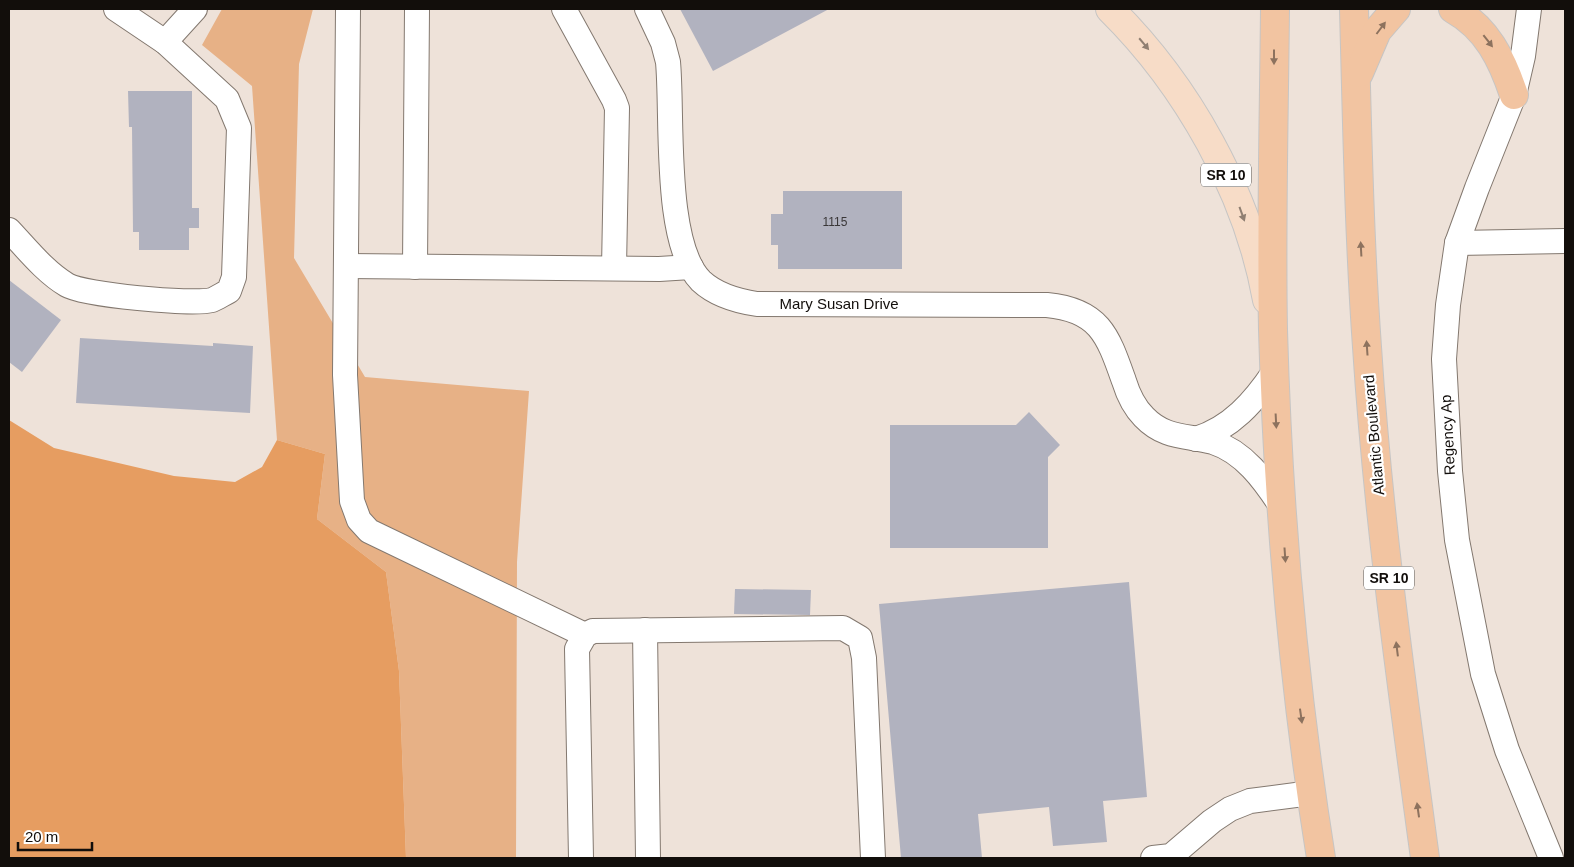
<svg xmlns="http://www.w3.org/2000/svg" width="1574" height="867" viewBox="0 0 1574 867" font-family="Arial,sans-serif">
<rect width="100%" height="100%" fill="#eee2d9"/>
<path fill="#e7b186" d="M222,9H313L299,64L294,258L365,377L529,391L517,562L516,858H406L399,671L386,572L317,519L325,454L277,440L252,86L202,45Z"/>
<path fill="#e69d61" d="M9,420L54,448L174,476L235,482L262,467L277,440L325,454L317,519L386,572L399,671L406,858H9Z"/>
<g fill="#b1b2bf">
<path d="M680,9H829L713,71Z"/>
<path d="M128,91H192V208H199V228H189V250H139V232H133L132,127H129Z"/>
<path d="M783,191H902V269H778V245H771V214H783Z"/>
<path d="M9,280L61,320L22,372L9,362Z"/>
<path d="M80,338L213,346V343L253,346L250,413L76,403Z"/>
<path d="M1029,412L1060,445L1048,457V548H890V425H1016Z"/>
<path d="M1129,582L1147,797L1103,801L1107,842L1053,846L1049,807L978,814L982,858H901L879,604Z"/>
<path d="M735,589L811,590L810,615L734,614Z"/>
</g>
<g fill="none" stroke-linecap="round" stroke-linejoin="round">
<defs>
<g id="minor">
<path d="M348,9L345,375L352,501L359,520L369,531L585,635"/>
<path d="M564,9L614,100L617,108L614,268"/>
<path d="M647,9L663,43L668,62C673,115 663,243 701,281C716,295 737,301 757,304L1047,305C1100,310 1108,336 1124,381C1128,394 1134,407 1144,417C1165,439 1187,435 1213,442C1244,452 1264,480 1281,506"/>
<path d="M1529,9L1523,56L1514,95L1477,188L1457,243L1448,305L1444,359L1450,471L1457,540L1483,674L1507,750L1551,858"/>
<path d="M165,42L195,9"/>
<path d="M9,230C27,249 45,272 67,285C84,295 192,305 212,300C217,298 223,294 229,291L234,277L239,128L227,99L165,42L116,9"/>
<path d="M1457,243L1565,241"/>
<path d="M346,266L659,269L691,267"/>
<path d="M415,267L417,9"/>
<path d="M1196,439C1231,428 1254,402 1274,372"/>
<path d="M645,630L648,858"/>
<path d="M581,858L577,649L585,635L593,631L843,628L860,638L864,658L873,858"/>
<path d="M1153,858L1171,856L1212,821L1230,809L1250,801L1311,793"/>
</g>
<path id="major" d="M1110,9C1187,85 1248,193 1267,300"/>
<g id="highway">
<path d="M1275,9C1274,116 1271,223 1273,330C1278,507 1293,683 1321,858"/>
<path d="M1354,9C1357,122 1359,234 1367,347C1378,518 1402,688 1425,858"/>
<path d="M1453,9C1487,28 1502,59 1514,95"/>
<path d="M1359,73L1377,31L1396,9"/>
</g>
</defs>
<use href="#minor" stroke="#83786f" stroke-width="26"/>
<use href="#major" stroke="#c6c5c4" stroke-width="30"/>
<use href="#highway" stroke="#c6c5c4" stroke-width="30"/>
<use href="#minor" stroke="#fff" stroke-width="24"/>
<use href="#major" stroke="#f7dcc7" stroke-width="28"/>
<use href="#highway" stroke="#f2c4a1" stroke-width="28"/>
</g>
<defs><path id="oneway-solid" d="M-6-.8H1V-3.2L6.5 0L1 3.2V.8H-6Z" transform="scale(1.25)"/></defs>
<g fill="#8d725e">
<use href="#oneway-solid" transform="translate(1381 28) rotate(-53)"/>
<use href="#oneway-solid" transform="translate(1488 41) rotate(52)"/>
<use href="#oneway-solid" transform="translate(1274 57) rotate(90)"/>
<use href="#oneway-solid" transform="translate(1361 249) rotate(-93)"/>
<use href="#oneway-solid" transform="translate(1367 348) rotate(-94)"/>
<use href="#oneway-solid" transform="translate(1276 421) rotate(87)"/>
<use href="#oneway-solid" transform="translate(1285 555) rotate(86)"/>
<use href="#oneway-solid" transform="translate(1397 649) rotate(-97)"/>
<use href="#oneway-solid" transform="translate(1301 716) rotate(82)"/>
<use href="#oneway-solid" transform="translate(1418 810) rotate(-98)"/>
</g>
<g fill="#907f72">
<use href="#oneway-solid" transform="translate(1144 44) rotate(50)"/>
<use href="#oneway-solid" transform="translate(1242 214) rotate(70)"/>
</g>
<g text-anchor="middle" stroke-width="4.5" stroke-linejoin="round" paint-order="stroke">
<g font-size="12" fill="#3a3738">
<text x="835" y="226">1115</text>
</g>
<g fill="#fff" stroke="#595654" stroke-width="1">
<rect x="1201" y="163.5" width="50" height="23" rx="4"/>
<rect x="1364" y="566.5" width="50" height="23" rx="4"/>
</g>
<g font-size="14" font-weight="bold" fill="#120e0b">
<text x="1226" y="180">SR 10</text>
<text x="1389" y="583">SR 10</text>
</g>
<g font-size="15" fill="#120e0b" stroke="#fff">
<text x="839" y="309">Mary Susan Drive</text>
<text transform="translate(1374 435) rotate(-95)" y="5">Atlantic Boulevard</text>
<text transform="translate(1448 435) rotate(-93)" y="5">Regency Ap</text>
</g>
</g>
<rect width="1574" height="867" fill="none" stroke="#120e0b" stroke-width="20"/>
<path d="M18 842v8h74v-8" fill="none" stroke="#120e0b" stroke-width="2.5"/>
<text x="25" y="842" font-size="15" fill="#120e0b" stroke="#ffffff" stroke-width="4" paint-order="stroke">20 m</text>
</svg>
